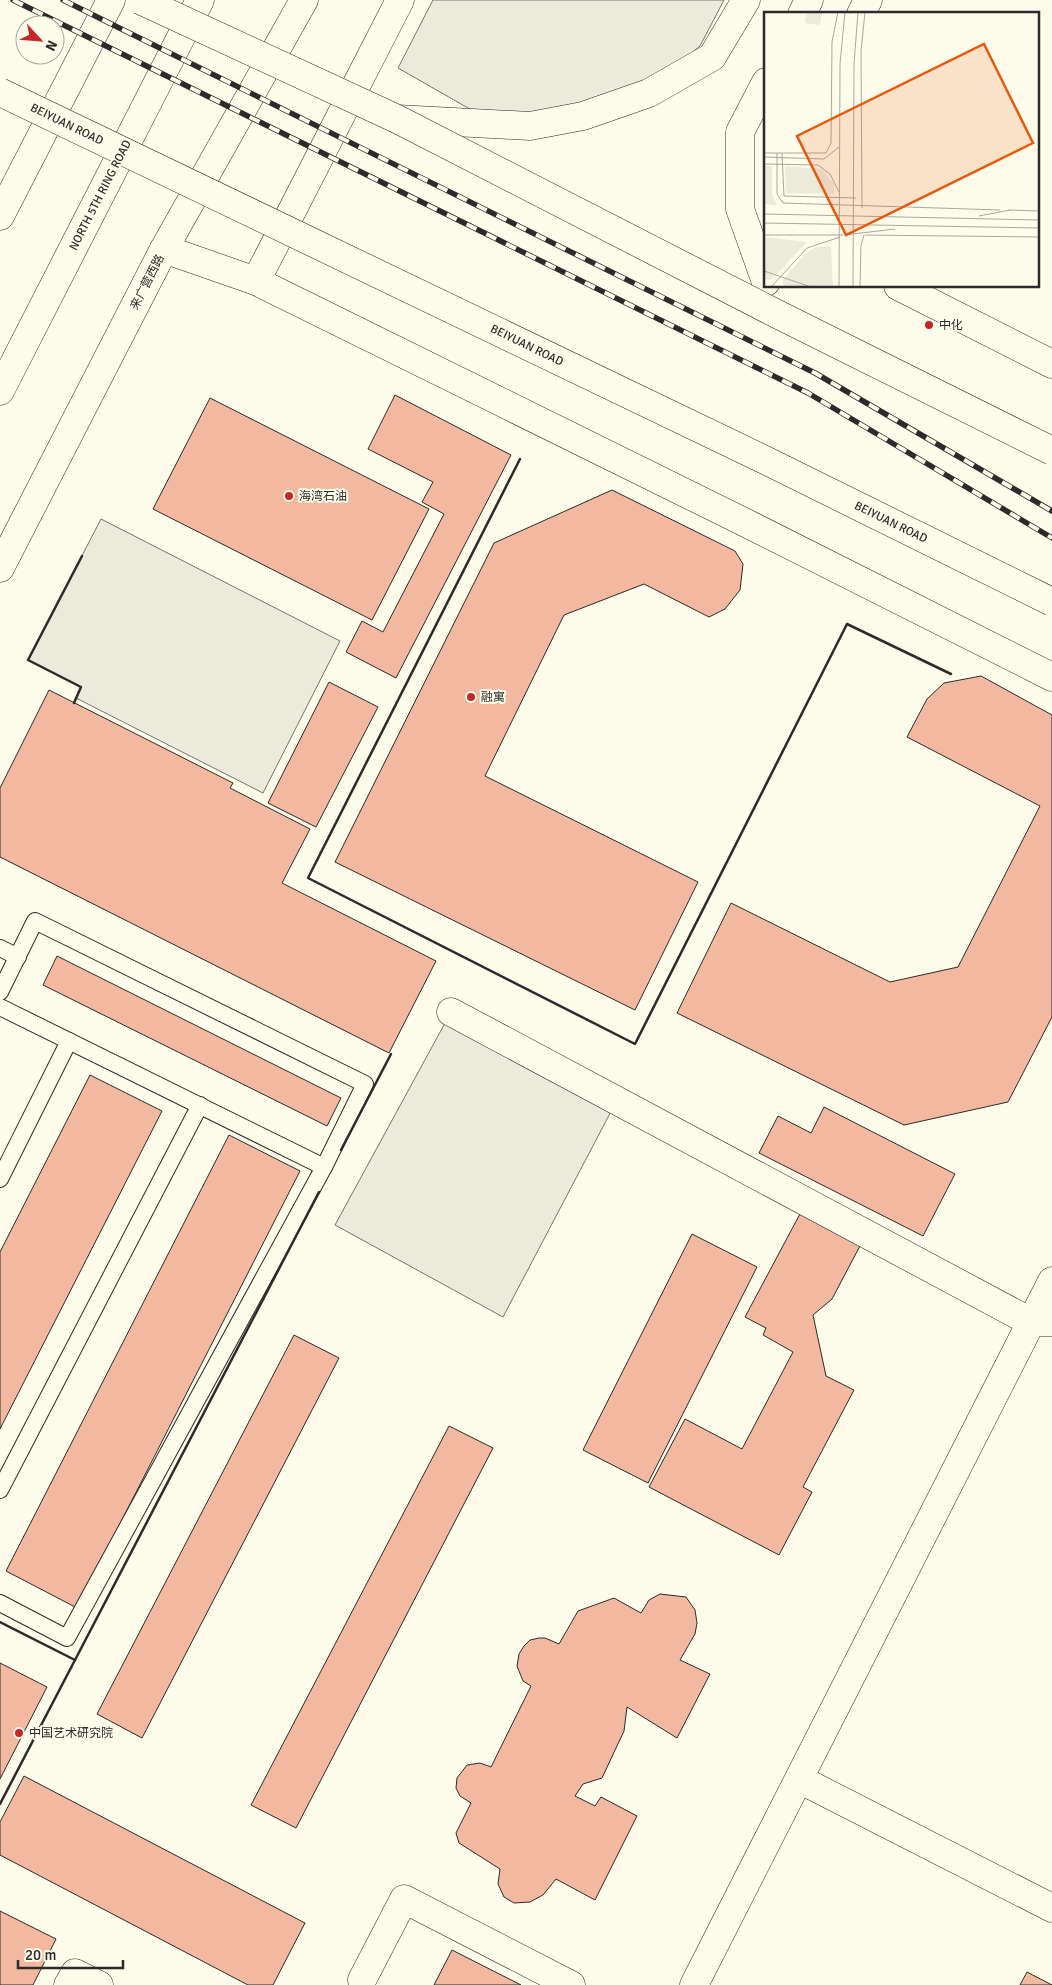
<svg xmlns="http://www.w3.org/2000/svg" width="1052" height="1985" viewBox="0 0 1052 1985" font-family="Signika,'Noto Sans SC',sans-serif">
<rect width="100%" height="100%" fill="#fdfbea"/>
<path fill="#ecebdb" stroke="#74746e" d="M433,0H724L700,46L666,74L553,113L482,116L398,68Z"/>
<g fill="#eceadb" stroke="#74746e">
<path d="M101,519L340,641L263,793L76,698L81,687L28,660Z"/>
<path d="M451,1012L616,1102L503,1317L335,1225Z"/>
</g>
<g fill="#f2b8a0" stroke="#2b2b2b">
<path d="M395,395L511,455L396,678L346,652L362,621L383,632L444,514L422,502L433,482L368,449Z"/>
<path d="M210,398L429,509L372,620L153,509Z"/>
<path d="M612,490L735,551L743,564L740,590L725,609L709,617L644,584L564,615L485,776L698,882L635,1010L335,862L494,543Z"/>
<path d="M981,676L1052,715V1017L1008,1102L904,1125L677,1013L731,903L890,982L958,967L1040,806L907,737L927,699L944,683Z"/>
<path d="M329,682L378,707L316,827L268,803Z"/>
<path d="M49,690L233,783L230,788L310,829L282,883L436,961L389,1053L0,857V788Z"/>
<path d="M57,956L341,1098L327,1126L43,985Z"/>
<path d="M90,1075L162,1111L0,1429V1252Z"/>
<path d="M824,1107L955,1174L923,1236L759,1153L778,1116L811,1133Z"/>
<path d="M229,1135L300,1171L77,1608L6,1571Z"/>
<path d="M801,1212L861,1244L832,1299L813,1315L826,1376L854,1390L803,1487L812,1492L779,1555L649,1487L685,1419L742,1449L793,1352L763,1335L766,1328L745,1317Z"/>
<path d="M692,1234L757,1267L648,1483L583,1450Z"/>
<path d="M294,1335L339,1358L142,1738L97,1714Z"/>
<path d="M449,1426L493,1448L296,1828L251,1805Z"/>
<path d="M660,1594L686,1597L695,1610L697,1623L695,1634L680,1660L710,1674L677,1738L627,1707L624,1731L602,1778L583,1784L575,1796L595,1806L601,1797L637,1816L595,1900L556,1879L543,1895L530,1902L514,1903L504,1897L498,1884L500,1869L459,1843L456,1833L471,1803L460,1796L456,1788L457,1778L467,1765L480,1763L491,1767L531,1686L523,1681L517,1666L519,1654L524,1646L530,1640L539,1638H545L559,1644L578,1611L614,1598L641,1613L649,1600Z"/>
<path d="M0,1663L47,1687L0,1779Z"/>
<path d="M24,1776L305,1923L273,1985H248L0,1855V1822Z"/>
<path d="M0,1911L56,1939L33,1985H0Z"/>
<path d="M452,1950L521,1985H434Z"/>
<path d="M1027,1972L1052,1985H1020Z"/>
</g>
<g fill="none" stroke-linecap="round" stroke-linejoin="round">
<defs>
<g id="lane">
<path d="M0,948L18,957"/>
<path d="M0,992L35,921L365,1084L324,1167L0,1007"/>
<path d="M0,1179L69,1041"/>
<path d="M0,1490L200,1105"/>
<path d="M0,1603L67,1638L324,1167"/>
</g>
<g id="street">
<path d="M451,1012L1031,1322H1051"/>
<path d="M799,1779L1052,1908"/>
<path d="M362,1980L404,1899L571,1985"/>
<path d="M68,1985L75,1973L99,1985"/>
<path d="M694,1985L1052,1281"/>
</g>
<g id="secondary">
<path d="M861,14L868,0"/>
<path d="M164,249L256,281L746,523L1052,677"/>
<path d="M256,281L400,0"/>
<path d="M898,286L1052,364"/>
<path d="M0,568L164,249L304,0"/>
</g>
<g id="primary">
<path d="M802,14L809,0"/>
<path d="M766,82L740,132V209L766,282"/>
</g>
<g id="highway">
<path d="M397,119L530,126L583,116L649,93L712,57L746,0"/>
<path d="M0,216L111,0"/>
<path d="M0,391L200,0"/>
</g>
</defs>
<use href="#lane" stroke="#2b2b2b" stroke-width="18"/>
<use href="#street" stroke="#2b2b2b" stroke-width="29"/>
<use href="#secondary" stroke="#2b2b2b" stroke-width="29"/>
<use href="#primary" stroke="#2b2b2b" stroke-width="29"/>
<use href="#highway" stroke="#2b2b2b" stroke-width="29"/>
<use href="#lane" stroke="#fdfbea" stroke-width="16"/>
<use href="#street" stroke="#fdfbea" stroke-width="28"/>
<use href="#secondary" stroke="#fdfbea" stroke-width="28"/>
<use href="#primary" stroke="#fdfbea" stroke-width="28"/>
<use href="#highway" stroke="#fdfbea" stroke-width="28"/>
<defs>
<g id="rail">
<path d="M13,0L808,393L1052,538"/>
<path d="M63,0L815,373L1052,511"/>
</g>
</defs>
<use href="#rail" stroke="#2b2b2b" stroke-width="5.5"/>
<use href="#rail" stroke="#fdfbea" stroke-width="4" stroke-dasharray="11" stroke-linecap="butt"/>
<defs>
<g id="primary-bridge">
<path d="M140,0L397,119L777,314L1052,451"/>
<path d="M0,92L769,462L1052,602"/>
</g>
</defs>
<use href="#primary-bridge" stroke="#2b2b2b" stroke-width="29" stroke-linecap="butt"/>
<use href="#primary-bridge" stroke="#fdfbea" stroke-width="28"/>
<g stroke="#2b2b2b" stroke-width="2.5">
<path d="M520,459L308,878L635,1044L847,624L951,674"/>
<path d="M74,703L81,687L28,660L82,556"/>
<path d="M341,1150L391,1054"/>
<path d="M0,1622L75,1660L0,1804"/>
<path d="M75,1660L319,1192"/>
</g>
</g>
<g fill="#c62828" stroke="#fdfbea" stroke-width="2">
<circle cx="929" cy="325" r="5"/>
<circle cx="289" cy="496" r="5"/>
<circle cx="471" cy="697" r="5"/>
<circle cx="19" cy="1733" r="5"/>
</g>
<g text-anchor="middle" stroke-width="4" stroke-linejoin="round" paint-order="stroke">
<g font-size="12" fill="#2b2b2b" stroke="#fdfbea">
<text transform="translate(67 124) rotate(26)" y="4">BEIYUAN ROAD</text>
<text transform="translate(100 195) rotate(-63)" y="4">NORTH 5TH RING ROAD</text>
<text transform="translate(147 282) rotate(-63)" y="4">来广营西路</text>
<text transform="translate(527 345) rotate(26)" y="4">BEIYUAN ROAD</text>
<text transform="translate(891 522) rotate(26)" y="4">BEIYUAN ROAD</text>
</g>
<g font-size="12" fill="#2b2b2b" stroke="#fdfbea" text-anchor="start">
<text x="939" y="329">中化</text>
<text x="299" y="500">海湾石油</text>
<text x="481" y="701">融寓</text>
<text x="29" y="1737">中国艺术研究院</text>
</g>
</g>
<g transform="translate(764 12)">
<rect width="275" height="275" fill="#fdfbea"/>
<path d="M43,0H58L56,13L41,11ZM0,154H8V183L13,193L0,192ZM21,154L58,157L70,172V182L22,181ZM0,225L43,230L7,268L0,267ZM67,234L69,275H22L19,272V268L41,242L52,235Z" fill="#ecebdb"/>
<path fill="none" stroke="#a9a89e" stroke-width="1" d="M0,141H13V182L19,191L236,198M13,141H62L67,131L68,30L74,0M18,142L20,184L92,186M0,145L60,147L75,135M0,152L54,153L66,162L75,180M98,196L97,39L101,0M244,198L275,199M0,202L275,208M215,204L246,198M0,211L275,216M0,223H79M80,223L131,217M101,223L275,225M0,259L47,275M8,274L43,236L76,225M75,275L76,52L81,0M89,275L90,52L94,0M96,275L97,233L100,223"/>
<path fill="#e8590c" fill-opacity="0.15" stroke="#e8590c" stroke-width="2.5" d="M220,32L269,131L82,223L33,124Z"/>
<rect width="275" height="275" fill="none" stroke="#2b2b2b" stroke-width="2.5"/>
</g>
<g transform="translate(40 40) rotate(116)"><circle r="24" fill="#fdfbea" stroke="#a9a89e"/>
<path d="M0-4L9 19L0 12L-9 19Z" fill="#c62828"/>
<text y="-8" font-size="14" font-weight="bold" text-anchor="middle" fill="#2b2b2b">N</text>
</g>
<path d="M18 1960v8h105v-8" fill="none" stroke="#2b2b2b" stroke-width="2.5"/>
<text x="25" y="1960" font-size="15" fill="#2b2b2b" stroke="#fdfbea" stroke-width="4" paint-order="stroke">20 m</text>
</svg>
